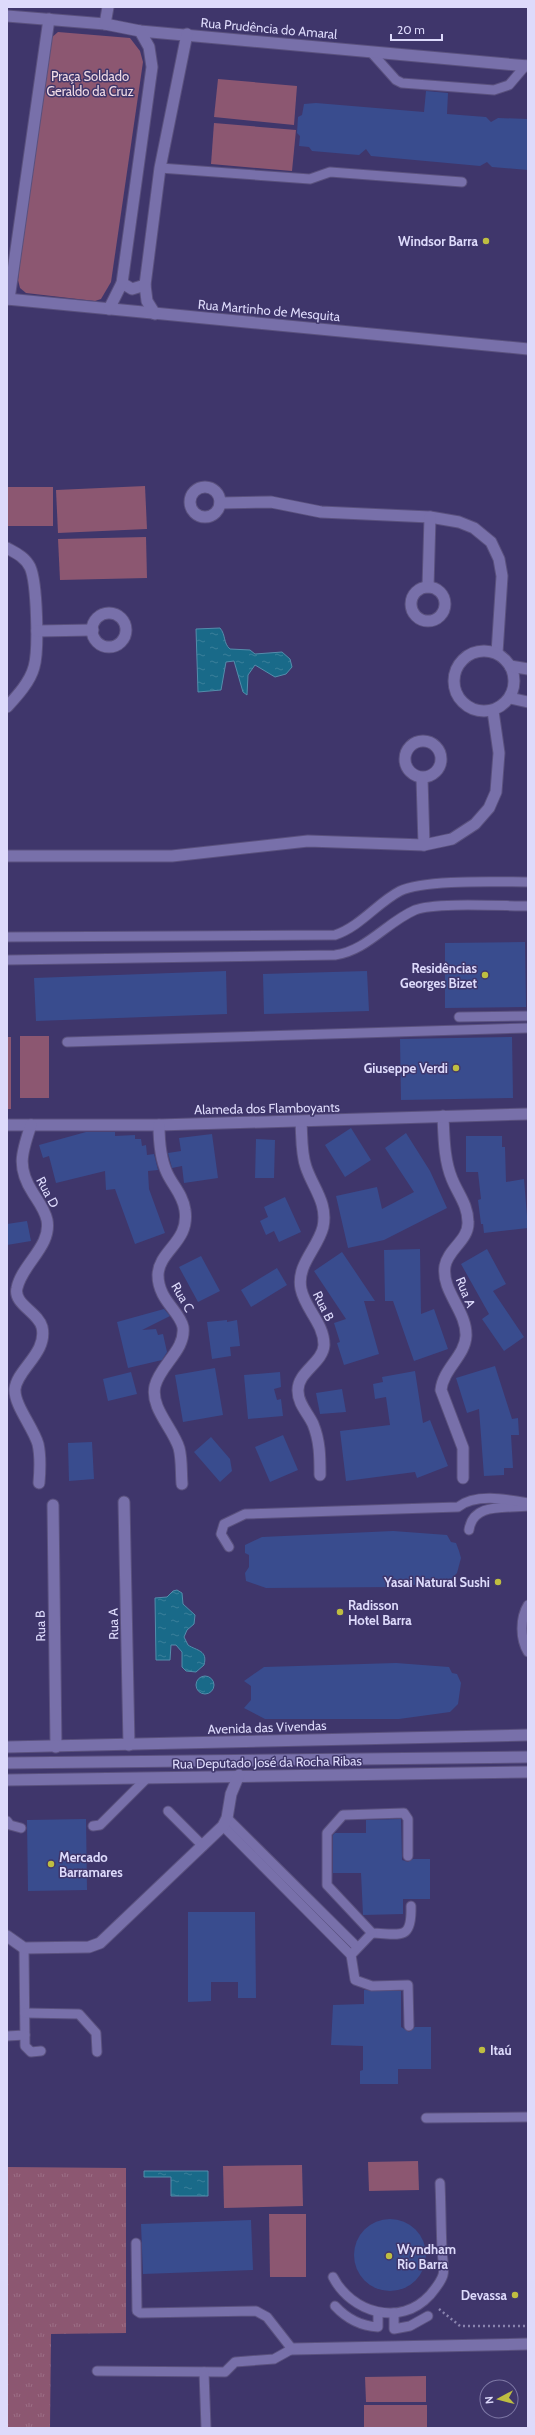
<svg xmlns="http://www.w3.org/2000/svg" width="535" height="2435" viewBox="0 0 535 2435" font-family="Cabin,sans-serif">
<defs>
<pattern id="grass-tufts" width="24" height="20" patternUnits="userSpaceOnUse"><rect width="24" height="20" fill="#8c5771"/><path d="M3 7l-1-3M5 7V3M7 7l1-3M15 17l-1-3M17 17v-4M19 17l1-3" fill="none" stroke="#9c6f86"/></pattern>
<pattern id="water-ripples" width="26" height="14" patternUnits="userSpaceOnUse"><rect width="26" height="14" fill="#196a89"/><path d="M2 4q2-2 4 0t4 0M15 11q2-2 4 0t4 0" fill="none" stroke="#3a7f9b"/></pattern>
</defs>
<rect width="100%" height="100%" fill="#3f366b"/>
<path fill="url(#grass-tufts)" d="M7,2167L126,2168V2333L51,2334L50,2428H7Z"/>
<g fill="#8c5771">
<path d="M58,32L130,38L140,51L143,62L111,282L101,299L95,301L26,293L20,288L18,280L46,51L51,38Z"/>
<path d="M218,79L297,86L294,125L214,117Z"/>
<path d="M214,123L296,130L292,171L211,164Z"/>
<path d="M145,486L147,529L58,533L56,490Z"/>
<rect x="7" y="487" width="46" height="39"/>
<path d="M146,537L147,578L60,580L58,539Z"/>
<rect x="20" y="1036" width="29" height="62"/>
<rect x="7" y="1037" width="4" height="72"/>
<path d="M418,2161L419,2190L369,2191L368,2162Z"/>
<path d="M302,2165L303,2206L224,2208L223,2166Z"/>
<path d="M269,2214H306V2277H270Z"/>
<path d="M426,2376V2402H366L365,2377Z"/>
<rect x="364" y="2405" width="63" height="23"/>
</g>
<g fill="url(#water-ripples)" stroke="#548cab">
<path d="M220,628C226,635 223,643 230,649L250,650L255,654L282,652L290,659L292,667L286,674L275,677L255,665L248,675L247,695L243,692L234,661L226,662L221,690L198,692L196,629Z"/>
<path d="M173,1591L177,1590L182,1593L183,1604L195,1615L194,1624L187,1630L184,1637L188,1645C197,1651 208,1650 204,1665L196,1672L186,1671L182,1667V1652L176,1645H171L170,1660H156L155,1598L167,1597Z"/>
<circle cx="205" cy="1685" r="9"/>
<path d="M144,2171H208V2196H171V2177H144Z"/>
</g>
<g fill="#394c8e">
<path d="M426,91L448,93L447,114L486,117L491,122L498,118L528,119V170L492,167L487,162L480,166L371,156L366,149L359,155L312,151L309,147L299,146L300,136L297,133L298,117L302,115L304,104L316,103L424,112Z"/>
<path d="M525,942L526,1007L445,1008V943Z"/>
<path d="M226,971L227,1014L36,1021L34,978Z"/>
<path d="M367,971L369,1011L264,1014L263,974Z"/>
<path d="M512,1037L513,1098L401,1100L400,1039Z"/>
<path d="M351,1128L371,1160L345,1177L325,1145Z"/>
<path d="M86,1132H115V1136L135,1135V1139H141L142,1146L146,1145L147,1155L154,1154L158,1170L148,1171L149,1189L165,1233L135,1244L115,1189L106,1190L105,1171L56,1183L49,1156L43,1158L39,1145Z"/>
<path d="M406,1133L430,1171L447,1208L384,1240L348,1248L336,1196L377,1187L382,1209L414,1192L385,1148Z"/>
<path d="M212,1134L218,1178L184,1183L182,1166L172,1168L168,1153L181,1151L179,1138Z"/>
<path d="M466,1136H502V1147H505L506,1182L524,1179L528,1228L484,1233L483,1224H481L478,1200L481,1199L478,1172H466Z"/>
<path d="M256,1139L275,1140L274,1178H255Z"/>
<path d="M285,1197L301,1232L279,1242L274,1231L266,1235L260,1221L268,1217L264,1207Z"/>
<path d="M27,1221L31,1241L7,1245V1224Z"/>
<path d="M420,1249L421,1314L434,1309L448,1349L414,1361L393,1301H385L384,1250Z"/>
<path d="M487,1249L506,1284L493,1291L524,1337L504,1351L482,1319L489,1314L461,1264Z"/>
<path d="M342,1252L375,1301H364L379,1354L344,1365L337,1343L340,1342L334,1323L346,1319L314,1271Z"/>
<path d="M201,1256L220,1291L198,1302L179,1267Z"/>
<path d="M277,1268L287,1285L251,1307L241,1290Z"/>
<path d="M164,1309L170,1316L142,1330L156,1329L158,1335L163,1334L167,1352L162,1360L128,1368L117,1322Z"/>
<path d="M227,1320V1322L237,1320L240,1346L230,1347L231,1356L212,1359L207,1322Z"/>
<path d="M495,1366L512,1419L518,1418L519,1435H511L513,1468H504V1475L484,1476L479,1409L467,1413L456,1378Z"/>
<path d="M215,1368L223,1415L183,1422L175,1375Z"/>
<path d="M415,1371L423,1423L430,1420L448,1466L417,1478L415,1472L346,1481L340,1431L390,1425L386,1397L375,1399L373,1384L383,1382L382,1377Z"/>
<path d="M131,1372L137,1394L108,1401L103,1379Z"/>
<path d="M280,1372L281,1387L274,1389L277,1400L281,1399L283,1416L248,1419L244,1375Z"/>
<path d="M342,1389L346,1412L320,1414L316,1393Z"/>
<path d="M283,1435L298,1470L270,1482L255,1447Z"/>
<path d="M211,1437L230,1459L232,1471L220,1482L194,1452Z"/>
<path d="M92,1442L94,1479L69,1481L68,1443Z"/>
<path d="M393,1531L447,1535L451,1542L456,1543L459,1551L461,1558L457,1573L449,1581L396,1587L266,1588L246,1581L245,1573L249,1567V1555L245,1553V1545L262,1537Z"/>
<path d="M396,1663L449,1667L452,1673L457,1674L461,1683L458,1704L450,1712L399,1719H265L244,1708L251,1700V1686L244,1681L264,1667Z"/>
<path d="M86,1819L87,1890L28,1891L27,1820Z"/>
<path d="M401,1819L402,1860L408,1862L413,1859H430V1899H403V1914L363,1915L361,1873H333V1835L335,1833H366V1820Z"/>
<path d="M188,1912H255L256,1998H238V1982H211V2001L188,2002Z"/>
<path d="M364,1990L401,1991V2027L409,2032L415,2027H431V2069H398V2084H360V2071L363,2070V2046L331,2045L333,2005L364,2004Z"/>
<circle cx="390" cy="2255" r="36"/>
<path d="M251,2220L253,2270L143,2274L141,2224Z"/>
</g>
<g fill="none" stroke-linecap="round" stroke-linejoin="round">
<defs>
<g id="service">
<path d="M371,52L396,80L402,83L494,90L509,85L526,65"/>
<path d="M160,168L310,179L330,172L462,182"/>
<path d="M7,937L335,935C361,926 377,903 400,891C424,879 499,882 528,882"/>
<path d="M7,960L335,955C366,951 387,922 415,910C434,902 503,906 528,906"/>
<path d="M459,1017L528,1016"/>
<path d="M67,1042L528,1028"/>
<path d="M469,1530C473,1502 505,1509 528,1506"/>
<path d="M229,1547L221,1534L224,1524L245,1514L458,1507C475,1493 506,1499 528,1503"/>
<path d="M528,1605C520,1618 520,1639 528,1652"/>
<path d="M168,1811L203,1846"/>
<path d="M227,1818L357,1947"/>
<path d="M7,1821L10,1825L21,1828"/>
<path d="M93,1826L100,1825L147,1778"/>
<path d="M223,1826L351,1955"/>
<path d="M408,1856V1819L404,1813L343,1815L327,1833V1885L372,1933C401,1934 412,1941 411,1906"/>
<path d="M372,1933L351,1955L355,1980L372,1986L408,1985L409,2026"/>
<path d="M24,1948L25,2046L31,2052L41,2051"/>
<path d="M25,2013L79,2014L96,2033L97,2052"/>
<path d="M7,2036L25,2035"/>
<path d="M426,2118L528,2117"/>
<path d="M333,2277C351,2312 400,2328 430,2295C435,2289 441,2282 443,2275C445,2268 442,2257 442,2250C441,2228 441,2205 440,2183"/>
<path d="M335,2306C347,2319 360,2326 378,2327V2313"/>
<path d="M394,2313V2329L410,2326L428,2316"/>
<path d="M97,2371L225,2372L235,2362L274,2359L292,2349L267,2317L256,2311L140,2313L137,2311L136,2243"/>
<path d="M204,2372L206,2428"/>
</g>
<g id="minor">
<path d="M7,16L105,24L140,31L528,66"/>
<path d="M105,24L108,7"/>
<path d="M122,283L132,289L145,285"/>
<path d="M7,299L528,349"/>
<path d="M9,299L49,19"/>
<path d="M109,309L122,283L152,67L149,47L140,31"/>
<path d="M155,314L147,301L145,285L160,168L187,34"/>
<circle cx="205" cy="502" r="15"/>
<path d="M220,503L271,502L321,512L430,517L459,522L474,528L491,542L499,559L502,576L497,653"/>
<path d="M7,548C16,553 25,557 30,567C37,582 39,650 34,667C30,682 17,696 7,707"/>
<path d="M428,587L430,517"/>
<circle cx="428" cy="604" r="17"/>
<circle cx="109" cy="630" r="17"/>
<path d="M37,631L93,630"/>
<circle cx="484" cy="681" r="30"/>
<path d="M510,666L528,669"/>
<path d="M510,698L528,702"/>
<circle cx="423" cy="759" r="18"/>
<path d="M422,778L424,845"/>
<path d="M7,856H172L308,841L424,845L452,839L475,824L489,808L496,792L499,753L493,711"/>
<path d="M443,1116C444,1137 444,1160 452,1179C458,1194 468,1205 468,1222C469,1240 448,1249 445,1266C441,1291 467,1311 466,1336C465,1356 443,1369 441,1390L463,1448V1478"/>
<path d="M301,1122C302,1136 301,1153 306,1167C313,1188 328,1203 323,1227C318,1248 296,1265 301,1289C305,1309 324,1323 324,1345C323,1363 297,1372 298,1391C298,1404 308,1413 313,1424C320,1441 320,1457 320,1475"/>
<path d="M7,1125H159L528,1114"/>
<path d="M31,1125C22,1152 16,1167 33,1193C38,1201 45,1210 47,1220C52,1246 22,1264 17,1288C13,1304 38,1312 42,1327C48,1353 17,1369 15,1389C14,1405 33,1427 38,1444C41,1457 40,1471 39,1483"/>
<path d="M159,1125C159,1141 160,1158 167,1173C173,1186 183,1195 185,1210C190,1242 159,1250 158,1275C158,1300 180,1311 183,1327C186,1350 160,1365 155,1386C150,1408 173,1428 179,1448C182,1459 181,1472 182,1484"/>
<path d="M124,1502L129,1745"/>
<path d="M53,1505L56,1747"/>
<path d="M7,1747L528,1735"/>
<path d="M7,1763L528,1757"/>
<path d="M7,1780L528,1772"/>
<path d="M7,1936L24,1948L89,1947L100,1943L223,1826L227,1818L231,1794L239,1775"/>
<path d="M292,2349L528,2344"/>
</g>
</defs>
<use href="#service" stroke="#5a517e" stroke-width="11"/>
<use href="#minor" stroke="#5a517e" stroke-width="13"/>
<path stroke="#8983ae" stroke-width="2.5" stroke-dasharray="2 3" stroke-linecap="butt" d="M439,2309L460,2326H528"/>
<use href="#service" stroke="#7870aa" stroke-width="9"/>
<use href="#minor" stroke="#7870aa" stroke-width="11"/>
</g>
<g fill="#bfbe41" stroke="#3f366b" stroke-width="1.5">
<circle cx="486" cy="241" r="4"/>
<circle cx="485" cy="975" r="4"/>
<circle cx="456" cy="1068" r="4"/>
<circle cx="498" cy="1582" r="4"/>
<circle cx="340" cy="1612" r="4"/>
<circle cx="51" cy="1864" r="4"/>
<circle cx="482" cy="2050" r="4"/>
<circle cx="389" cy="2256" r="4"/>
<circle cx="515" cy="2295" r="4"/>
</g>
<g text-anchor="middle" stroke-width="3" stroke-linejoin="round" paint-order="stroke">
<g font-size="13" fill="#dddafb" stroke="#3f366b">
<text transform="translate(269 28) rotate(5)" y="5">Rua Prudência do Amaral</text>
<text transform="translate(269 310) rotate(5)" y="5">Rua Martinho de Mesquita</text>
<text transform="translate(267 1108) rotate(-1)" y="5">Alameda dos Flamboyants</text>
<text transform="translate(48 1192) rotate(62)" y="5">Rua D</text>
<text transform="translate(466 1292) rotate(68)" y="5">Rua A</text>
<text transform="translate(183 1297) rotate(60)" y="5">Rua C</text>
<text transform="translate(324 1306) rotate(64)" y="5">Rua B</text>
<text transform="translate(113 1624) rotate(-91)" y="5">Rua A</text>
<text transform="translate(40 1626) rotate(-91)" y="5">Rua B</text>
<text transform="translate(267 1727) rotate(-2)" y="5">Avenida das Vivendas</text>
<text transform="translate(267 1762) rotate(-1)" y="5">Rua Deputado José da Rocha Ribas</text>
</g>
<g font-size="13" fill="#f1dbe5" stroke="#3f366b">
<text x="90" y="81">Praça Soldado<tspan x="90" dy="15">Geraldo da Cruz</tspan></text>
</g>
<g font-size="13" font-weight="bold" fill="#dddafb" stroke="#3f366b" text-anchor="end">
<text x="478" y="246">Windsor Barra</text>
<text x="477" y="973">Residências<tspan x="477" dy="15">Georges Bizet</tspan></text>
<text x="448" y="1073">Giuseppe Verdi</text>
<text x="490" y="1587">Yasai Natural Sushi</text>
<text x="348" y="1610" text-anchor="start">Radisson<tspan x="348" dy="15">Hotel Barra</tspan></text>
<text x="59" y="1862" text-anchor="start">Mercado<tspan x="59" dy="15">Barramares</tspan></text>
<text x="490" y="2055" text-anchor="start">Itaú</text>
<text x="397" y="2254" text-anchor="start">Wyndham<tspan x="397" dy="15">Rio Barra</tspan></text>
<text x="507" y="2300">Devassa</text>
</g>
</g>
<rect width="535" height="2435" fill="none" stroke="#dddafb" stroke-width="16"/>
<g transform="translate(499 2399) rotate(263)"><circle r="19" fill="#3f366b" stroke="#7e78a5"/>
<path d="M0-3L7 15L0 10L-7 15Z" fill="#bfbe41"/>
<text y="-6" font-size="11" font-weight="bold" text-anchor="middle" fill="#dddafb">N</text>
</g>
<path d="M391 34v6h51v-6" fill="none" stroke="#dddafb" stroke-width="2"/>
<text x="397" y="34" font-size="12" fill="#dddafb" stroke="#3f366b" stroke-width="3" paint-order="stroke">20 m</text>
</svg>
